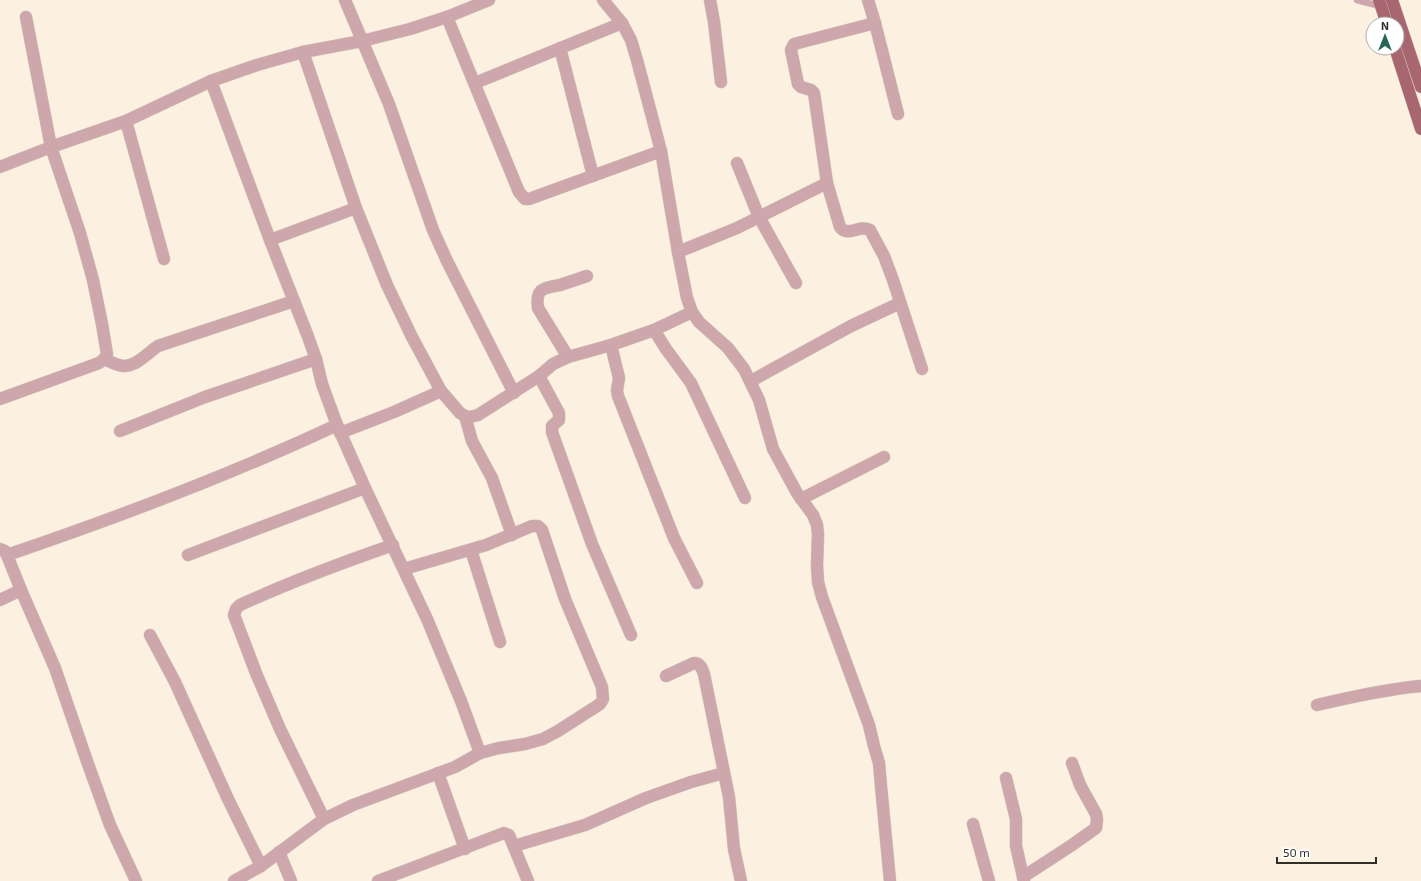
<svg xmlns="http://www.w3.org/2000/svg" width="1421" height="881" viewBox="0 0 1421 881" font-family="'Exo 2',sans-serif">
<rect width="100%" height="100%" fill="#fcf1e1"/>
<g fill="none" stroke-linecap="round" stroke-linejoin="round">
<defs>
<path id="lane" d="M1357,0L1380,6"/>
<g id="street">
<path d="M345,0L389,104L433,230L447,261L514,393"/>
<path d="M603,0L622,23L631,40L637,60L661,151L678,252L687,298L692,312L699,322L728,348L744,369L759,400L773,449L797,493L813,515L817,525L818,534L817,565L818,582L822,597L869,725L874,746L879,763L881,786L890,881"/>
<path d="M710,0L714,22L721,82"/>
<path d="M868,0L875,23L898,114"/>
<path d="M447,17L519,192L525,199H529L661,151"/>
<path d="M875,23L794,44L791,50L798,84L801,87L811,90L814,93L827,183L840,227C848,238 859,224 870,230L884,256L893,280L922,369"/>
<path d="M560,48L593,176"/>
<path d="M303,52L356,208L387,285L412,337L441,391L460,413L465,416L470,417L478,415L539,376L553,364L568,357L611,345L654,330L692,312"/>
<path d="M211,81L270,240L307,334L316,359L322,384L337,425L365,488L427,619L461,701L480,753"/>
<path d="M475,83L622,23"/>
<path d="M126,121L164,259"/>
<path d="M737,163L759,217L796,283"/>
<path d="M0,167L51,147L126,121L211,81L257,65L303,52L362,41L410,29L447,17L489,0"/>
<path d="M270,240L356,208"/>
<path d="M678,252L737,228L827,183"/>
<path d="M654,330L666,349L691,383L745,498"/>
<path d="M611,345L619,378L617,390L618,396L674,538L697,583"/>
<path d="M568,357L538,308C535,288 544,288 560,285C569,282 578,279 587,276"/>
<path d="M104,359C109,361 114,364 119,365C134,370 147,353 158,346L294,301"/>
<path d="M539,376L559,413V420L552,426V432L592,544L631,635"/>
<path d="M751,381L851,326L900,303"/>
<path d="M0,399L99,363L104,359L107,354L102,324L93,280L80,233L51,147L26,17"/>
<path d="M465,416L472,441L492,478L512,535"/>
<path d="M120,431L205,397L316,359"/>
<path d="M340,433L394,412L441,391"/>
<path d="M801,499L884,457"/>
<path d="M0,549L5,551L7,555L21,590L55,668L88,764L110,825L136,881"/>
<path d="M471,550L500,642"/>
<path d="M7,555C119,517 230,475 337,425"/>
<path d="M188,555L365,488"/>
<path d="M0,600L21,590"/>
<path d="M150,635L175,682L228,799L261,866"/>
<path d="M666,676L694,663C700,663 702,668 704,674L729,797L734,849L741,881"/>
<path d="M1317,705C1351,697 1386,689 1421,686"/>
<path d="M438,773L465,849"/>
<path d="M1006,778L1016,819V846L1024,881"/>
<path d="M324,819L280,729L256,673L234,615L236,609L240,605C290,582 341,563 393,545"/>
<path d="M973,824L989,881"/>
<path d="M514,846L585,825L646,798L691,782L724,773"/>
<path d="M279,852L291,881"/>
<path d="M1023,877L1072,845L1096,828L1097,819L1096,814L1080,785L1072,763"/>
<path d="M234,881L261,866L324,819L353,805L455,767L480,753L499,748L525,744L543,739L558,731L600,704L603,699L602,687L565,599L542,530L538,526H532L486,545L404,569"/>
<path d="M378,881L504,833L509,835L528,881"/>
</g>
<g id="primary">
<path d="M1379,0L1387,24"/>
<path d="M1392,0L1421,87"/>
<path d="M1395,48L1421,129"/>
</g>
</defs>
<use href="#lane" stroke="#d7cec0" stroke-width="7"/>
<use href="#street" stroke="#d7cec0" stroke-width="13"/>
<use href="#primary" stroke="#d7cec0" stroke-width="13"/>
<use href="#lane" stroke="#cda7ac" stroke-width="6"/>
<use href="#street" stroke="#cda7ac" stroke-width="12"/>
<use href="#primary" stroke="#a86670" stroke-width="12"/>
</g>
<g transform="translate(1385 36)"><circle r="19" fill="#ffffff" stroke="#adaba9"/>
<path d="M0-3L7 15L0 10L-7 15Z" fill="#256654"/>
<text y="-6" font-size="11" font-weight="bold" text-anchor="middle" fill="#312d27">N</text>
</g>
<path d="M1277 857v6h99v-6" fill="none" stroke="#312d27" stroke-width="2"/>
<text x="1283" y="857" font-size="12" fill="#312d27" stroke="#ffffff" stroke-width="3" paint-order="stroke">50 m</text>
</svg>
